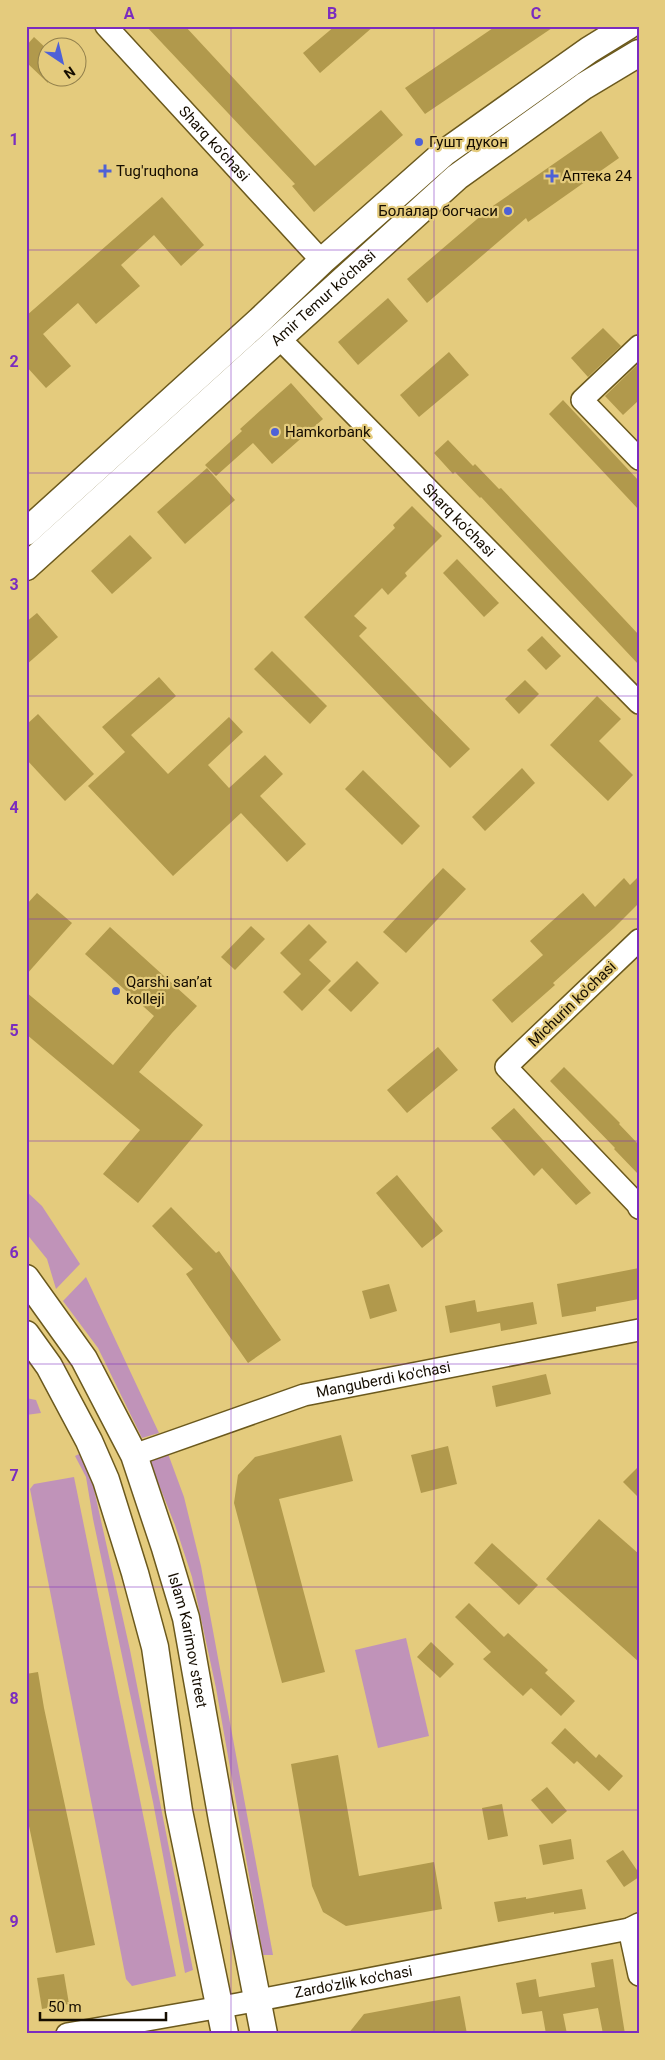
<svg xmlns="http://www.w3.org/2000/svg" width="665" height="2060" viewBox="0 0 665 2060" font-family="Roboto,sans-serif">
<rect width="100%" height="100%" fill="#e4cb7d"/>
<g fill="#c093b9">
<path d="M26,1191L42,1206L80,1264L56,1289L47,1259L26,1233Z"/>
<path d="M86,1277L159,1433L142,1438L98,1348L63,1301Z"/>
<path d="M26,1398L36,1400L41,1413L26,1415Z"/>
<path d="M167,1451L184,1497L201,1566L273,1955H263L216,1688L192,1577L175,1525L149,1460Z"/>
<path d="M81,1453L91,1476L130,1650L193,1970L185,1973L153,1802L93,1519L86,1477L75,1456Z"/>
<path d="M74,1477L176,1976L132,1986L126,1979L30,1489L34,1484Z"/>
<path d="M406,1638L429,1736L378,1748L355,1650Z"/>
</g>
<g fill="#b1994c">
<path d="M146,26H185L315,166L381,110L403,135L314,212L292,186L295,184Z"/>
<path d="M335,26H374L320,73L303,53Z"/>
<path d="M496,26H555L425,114L405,88Z"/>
<path d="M34,37L48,50V83L26,62V46Z"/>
<path d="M601,131L619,158L528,222L526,218L427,303L407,279L490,208Z"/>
<path d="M162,197L204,245L181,266L154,235L121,265L140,286L96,324L78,303L43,334L71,366L46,388L26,366V316Z"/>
<path d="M388,298L408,321L358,365L338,342Z"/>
<path d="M603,328L621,346L588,377L571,358Z"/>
<path d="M449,352L469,375L419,417L400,395Z"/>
<path d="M638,364L639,400L623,415L605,396Z"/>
<path d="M291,383L323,419L272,464L253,443L216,476L205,465L242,431L240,429Z"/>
<path d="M563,400L639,481V510L549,414Z"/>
<path d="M448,440L473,466L475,464L499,489L501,488L639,635V665L481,497L480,498L455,472L453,474L434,453Z"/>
<path d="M207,468L235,500L185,544L157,512Z"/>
<path d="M412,506L442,536L405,573L407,576L388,595L382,588L354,616L367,628L359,636L470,749L450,768L304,617L395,528L393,525Z"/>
<path d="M130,535L152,558L112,594L91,571Z"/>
<path d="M457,559L499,603L484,617L443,573Z"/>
<path d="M37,613L58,637L26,665V622Z"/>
<path d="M542,636L561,656L546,670L527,650Z"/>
<path d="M272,651L327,706L310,724L254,669Z"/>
<path d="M159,677L176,696L131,735L168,774L229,717L243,732L208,765L229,788L265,755L283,774L260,796L306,844L287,862L241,813L173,876L88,786L125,752L102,727Z"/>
<path d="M525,680L539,694L519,714L505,699Z"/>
<path d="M597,696L621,719L599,741L633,775L608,801L550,745Z"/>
<path d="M38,714L94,774L65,801L26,759V725Z"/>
<path d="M522,768L535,783L485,831L472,817Z"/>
<path d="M363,770L420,826L402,845L345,789Z"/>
<path d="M443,868L466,889L406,953L383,932Z"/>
<path d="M639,876V903L614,928L553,983L555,985L512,1023L492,1000L543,955L530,941L583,893L595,907L624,878L630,885Z"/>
<path d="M37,893L72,923L26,975V905Z"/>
<path d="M309,924L327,942L309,960L331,981L302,1011L283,992L301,974L280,953Z"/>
<path d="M251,926L265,939L235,970L221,957Z"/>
<path d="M110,927L197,1006L172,1033L139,1072L203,1125L138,1203L103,1174L140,1130L26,1034V992L113,1065L154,1016L85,954Z"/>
<path d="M357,961L379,983L351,1012L328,990Z"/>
<path d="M438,1047L458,1070L407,1113L387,1090Z"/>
<path d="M564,1067L620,1123L619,1124L639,1145V1175L614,1149L615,1148L550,1081Z"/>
<path d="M514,1108L591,1193L576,1205L542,1168L534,1176L491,1128Z"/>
<path d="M397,1175L443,1231L422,1248L376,1193Z"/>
<path d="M171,1207L216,1253L219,1251L281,1340L248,1363L186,1274L193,1269L152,1226Z"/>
<path d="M639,1268V1299L596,1307V1311L562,1317L557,1284Z"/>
<path d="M389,1284L397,1311L370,1319L362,1291Z"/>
<path d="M475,1300L477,1312L533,1302L537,1324L501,1331L500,1323L450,1333L445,1306Z"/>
<path d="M546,1374L551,1394L496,1407L492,1386Z"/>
<path d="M341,1435L353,1481L279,1499L325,1672L282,1683L234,1503L238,1475L255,1457Z"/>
<path d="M448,1446L457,1484L421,1493L411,1455Z"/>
<path d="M639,1466V1498L623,1482Z"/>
<path d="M599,1519L639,1554V1662L546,1579Z"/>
<path d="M492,1543L538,1585L519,1605L474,1563Z"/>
<path d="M469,1603L504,1637L508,1633L548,1670L545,1673L575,1701L561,1716L531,1688L523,1696L483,1659L491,1652L455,1617Z"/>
<path d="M431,1642L454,1664L440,1678L417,1657Z"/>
<path d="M38,1672L44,1708L95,1945L56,1953L26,1812V1674Z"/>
<path d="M565,1728L596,1758L599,1754L623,1776L609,1791L577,1761L574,1764L551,1743Z"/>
<path d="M338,1755L359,1876L434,1862L442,1909L346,1926L323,1912L312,1886L291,1764Z"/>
<path d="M547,1787L567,1811L552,1824L531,1800Z"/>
<path d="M502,1804L508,1836L488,1840L482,1808Z"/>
<path d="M571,1839L574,1859L543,1865L539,1845Z"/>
<path d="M623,1850L639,1873V1877L624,1887L606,1861Z"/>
<path d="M582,1889L586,1909L554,1914V1912L498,1922L494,1902L526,1897V1899Z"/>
<path d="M613,1959L625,2034H603L598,2008L563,2014L567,2034H546L542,2011L522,2014L516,1983L536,1979L539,1997L595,1987L591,1963Z"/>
<path d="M64,1974L69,2004L42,2009L37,1978Z"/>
<path d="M460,1996L467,2034H348L364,2014Z"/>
</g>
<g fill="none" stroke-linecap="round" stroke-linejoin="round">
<defs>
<g id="minor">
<path id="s1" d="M106,26L322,261"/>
<path id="s2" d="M279,338L639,703"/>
<path d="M639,346L582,400L639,459"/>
<path d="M639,940L506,1067L637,1204L639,1208"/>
<path id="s3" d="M134,1455L304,1395L639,1330"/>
<path d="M629,1929L639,1975"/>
<path id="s4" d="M67,2034L238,2004L629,1929L639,1924"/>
</g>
<g id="major">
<path d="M26,532L259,321L322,261L444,153L589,50L628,26"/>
<path id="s5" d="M26,567L457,177L584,86L639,53"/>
<path id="s6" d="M26,1278L84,1359L134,1455L165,1548L186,1618L222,1820L264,2034"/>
<path d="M26,1334L49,1366L89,1441L106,1480L135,1573L155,1647L179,1811L225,2034"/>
</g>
</defs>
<use href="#minor" stroke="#6b591d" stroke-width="24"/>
<use href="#major" stroke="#6b591d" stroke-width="29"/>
<use href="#minor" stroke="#fff" stroke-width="21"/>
<use href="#major" stroke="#fff" stroke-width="26"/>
</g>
<path fill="none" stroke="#7b2cbf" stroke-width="1" stroke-opacity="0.55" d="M231,26V2034M434,26V2034M26,250H639M26,473H639M26,696H639M26,919H639M26,1141H639M26,1364H639M26,1587H639M26,1810H639"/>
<g fill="#4e61d7" stroke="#e4cb7d" stroke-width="2">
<circle cx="419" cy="142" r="5"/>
<path d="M102.5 163.5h5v5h5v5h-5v5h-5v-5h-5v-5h5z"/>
<path d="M549.5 168.5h5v5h5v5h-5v5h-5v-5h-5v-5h5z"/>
<circle cx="508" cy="211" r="5"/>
<circle cx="275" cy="432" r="5"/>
<circle cx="116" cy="991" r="5"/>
</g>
<g text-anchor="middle" stroke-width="4.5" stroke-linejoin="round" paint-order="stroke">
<g font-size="15" fill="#150d00" stroke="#e4cb7d" text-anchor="start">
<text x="429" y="147">Гушт дукон</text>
<text x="116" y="176">Tug'ruqhona</text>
<text x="562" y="181">Аптека 24</text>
<text x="498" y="216" text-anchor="end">Болалар богчаси</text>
<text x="285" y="437">Hamkorbank</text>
<text x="126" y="987">Qarshi san’at<tspan x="126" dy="17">kolleji</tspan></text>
</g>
<g font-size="15" fill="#150d00" stroke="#e4cb7d">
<text dy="5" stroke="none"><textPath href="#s1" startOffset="160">Sharq ko‘chasi</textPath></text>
<text dy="5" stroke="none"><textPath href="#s5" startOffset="401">Amir Temur ko'chasi</textPath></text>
<text dy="5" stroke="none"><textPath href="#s2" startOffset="256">Sharq ko'chasi</textPath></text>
<text transform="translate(572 1004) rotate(-44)" y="5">Michurin ko'chasi</text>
<text dy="5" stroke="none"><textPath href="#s3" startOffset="261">Manguberdi ko'chasi</textPath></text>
<text dy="5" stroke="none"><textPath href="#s6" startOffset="401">Islam Karimov street</textPath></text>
<text dy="5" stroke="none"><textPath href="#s4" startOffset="291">Zardo'zlik ko'chasi</textPath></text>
</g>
</g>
<rect width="665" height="2060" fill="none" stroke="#e4cb7d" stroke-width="55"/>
<g transform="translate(62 62) rotate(145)"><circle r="24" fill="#e4cb7d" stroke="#917f4b"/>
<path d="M0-4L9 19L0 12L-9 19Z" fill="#4e61d7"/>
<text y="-8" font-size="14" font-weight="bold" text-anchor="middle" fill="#150d00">N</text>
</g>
<path d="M40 2012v8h126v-8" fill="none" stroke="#150d00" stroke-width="2.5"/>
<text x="48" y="2012" font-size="15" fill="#150d00" stroke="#e4cb7d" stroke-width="4" paint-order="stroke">50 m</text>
<rect x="28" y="28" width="610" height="2004" fill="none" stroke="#7b2cbf" stroke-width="2"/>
<g font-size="16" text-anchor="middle" font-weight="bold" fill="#7b2cbf">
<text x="129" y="19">A</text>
<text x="332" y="19">B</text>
<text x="536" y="19">C</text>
<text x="14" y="145">1</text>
<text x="14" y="367">2</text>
<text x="14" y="590">3</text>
<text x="14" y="813">4</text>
<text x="14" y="1036">5</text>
<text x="14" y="1258">6</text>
<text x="14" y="1481">7</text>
<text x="14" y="1704">8</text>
<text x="14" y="1927">9</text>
</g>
</svg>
